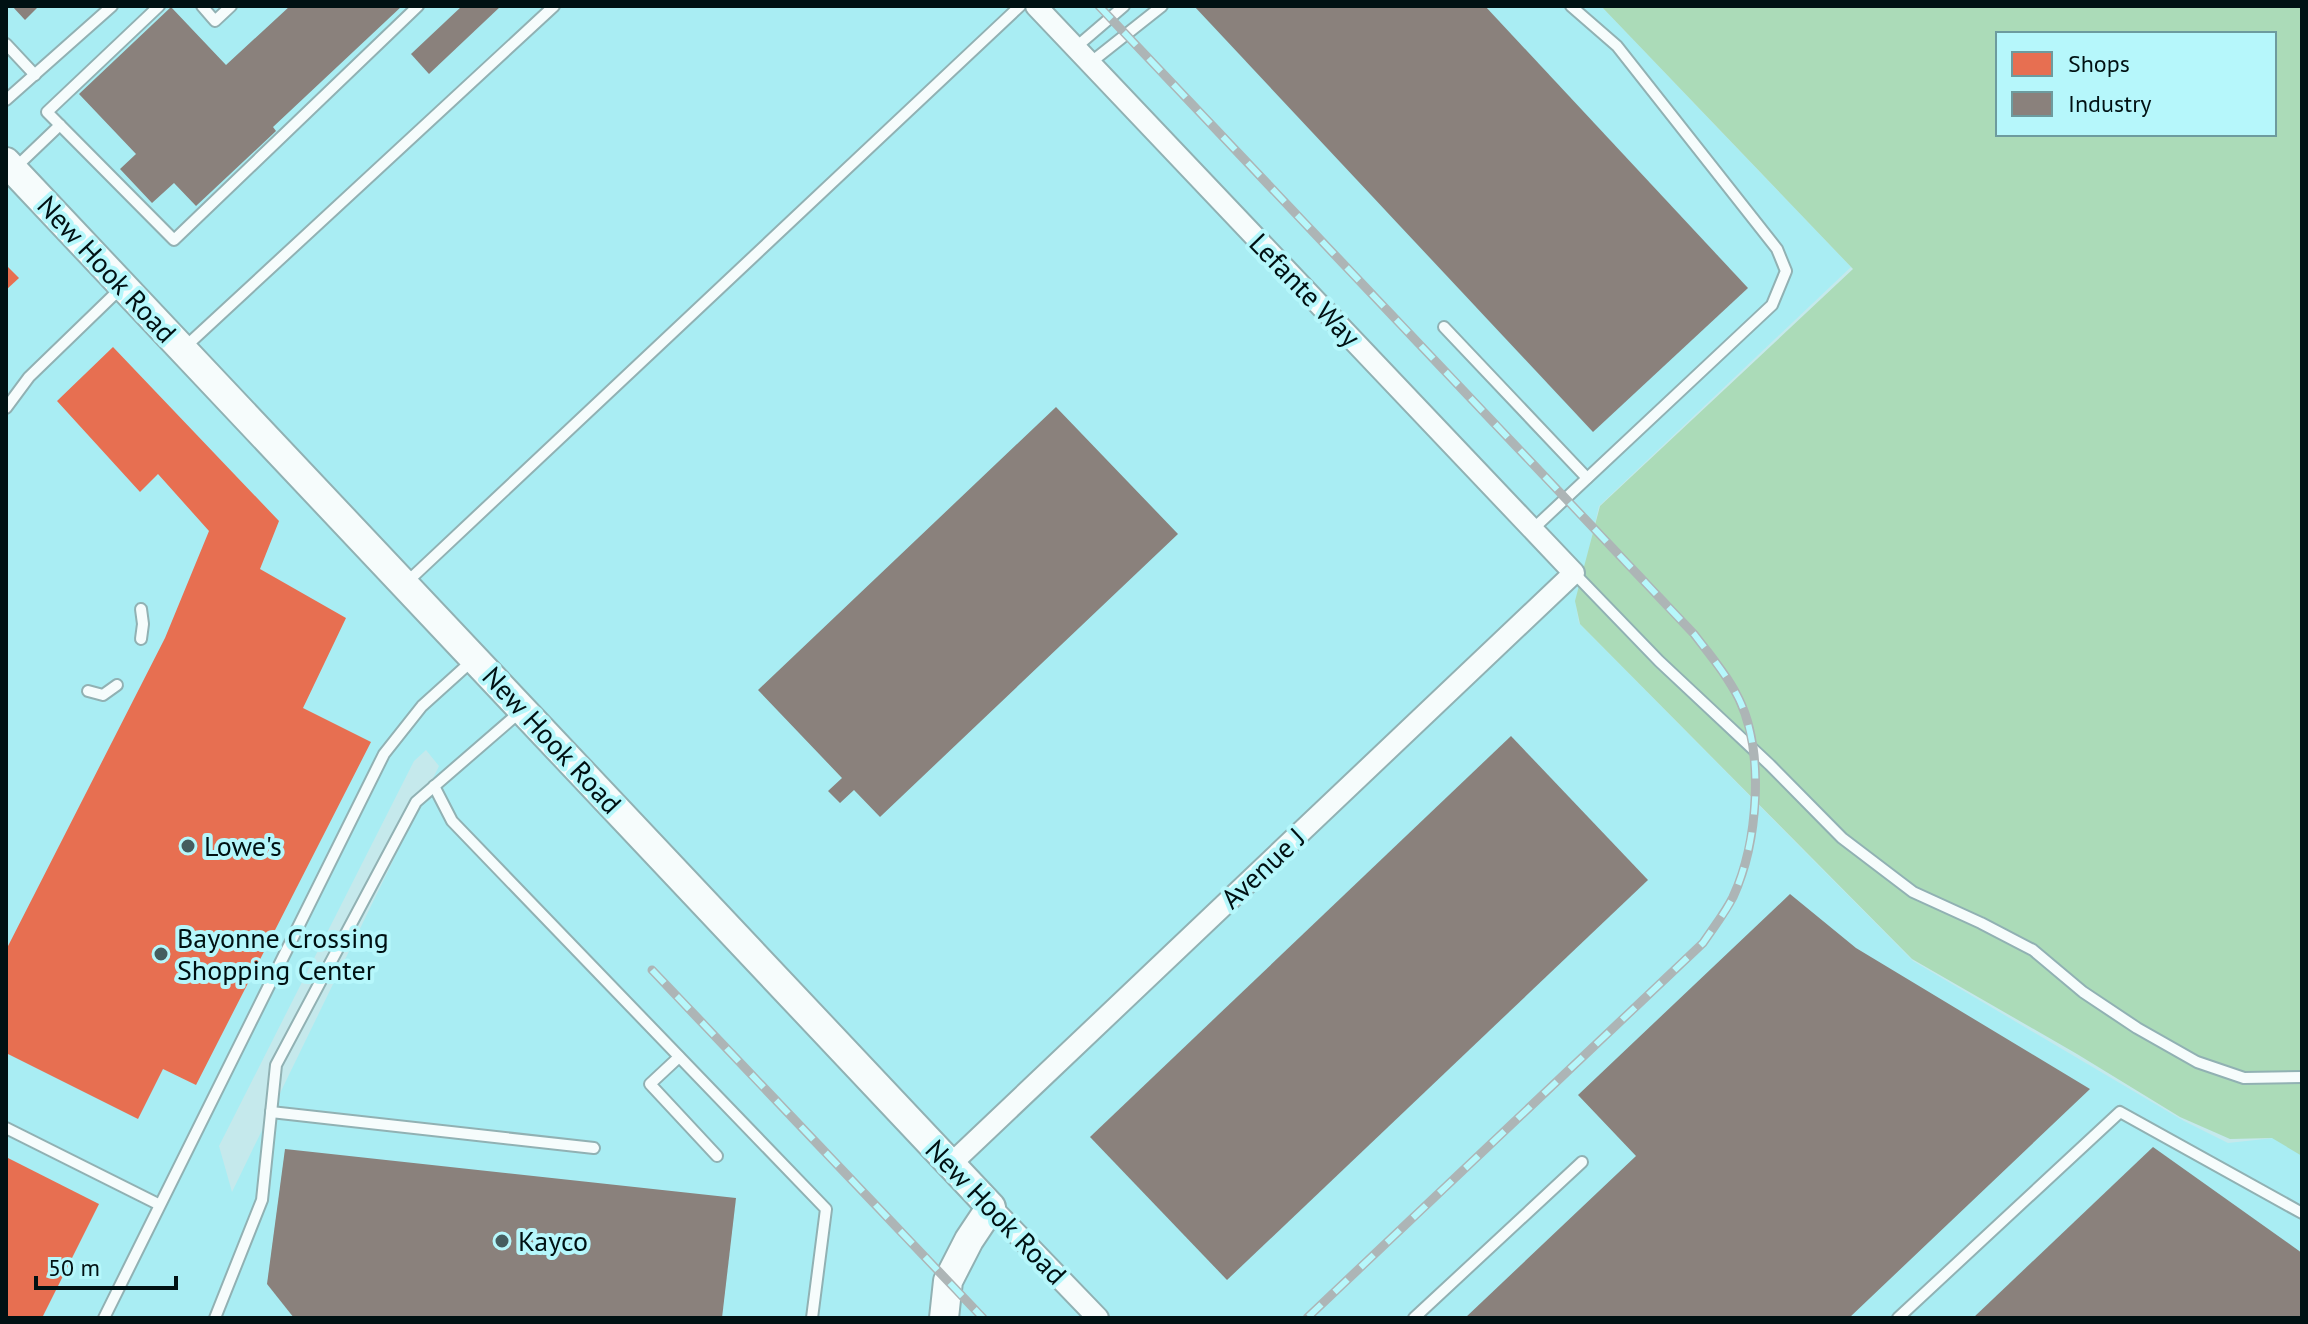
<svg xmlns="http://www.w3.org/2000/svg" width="2308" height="1324" viewBox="0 0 2308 1324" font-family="'PT Sans',sans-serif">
<rect width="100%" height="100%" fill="#c5e9ec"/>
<path fill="#a9edf3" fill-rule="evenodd" d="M6,6H1601L1851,267L1599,506L1576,605L1579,623L1913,961L2184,1121L2228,1143L2274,1138L2302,1155V1318H6ZM426,750L439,766L232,1192L219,1146L414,761Z"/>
<path fill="#abdbb8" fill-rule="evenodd" d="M1601,6H2302V1156L2272,1138L2230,1139L2180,1117L2077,1054L1912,959L1580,624L1575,601L1600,506L1853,269ZM1998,34H2274V134H1998Z"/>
<g fill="#e76f51">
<path d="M6,265L19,278L6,290Z"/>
<path d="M113,347L279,521L260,569L346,618L303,708L371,742L196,1085L163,1069L138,1119L6,1053V950L165,638L209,531L158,474L140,492L57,401Z"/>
<path d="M6,1157L99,1204L42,1318H6Z"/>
</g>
<g fill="#8a817c">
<path d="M12,6H39L25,20Z"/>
<path d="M290,6H402L273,127L276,131L196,206L174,183L152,203L120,169L136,154L79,94L171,7L226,65Z"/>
<path d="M462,6H501L429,74L411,54Z"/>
<path d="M1194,6H1485L1748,288L1593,432Z"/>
<path d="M1056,407L1178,534L880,817L854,790L840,803L828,791L842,778L758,690Z"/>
<path d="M1511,736L1648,880L1227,1280L1090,1137Z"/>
<path d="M1790,894L1856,948L2090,1089L1849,1318H1465L1636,1156L1578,1095Z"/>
<path d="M2153,1147L2302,1253V1318H1973Z"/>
<path d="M285,1149L736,1198L722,1318H294L267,1284Z"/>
</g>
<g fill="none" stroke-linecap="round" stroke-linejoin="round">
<defs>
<g id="lane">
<path d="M159,6L47,112L174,240L418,6"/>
<path d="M202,6L215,21L231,6"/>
<path d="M6,44L35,75"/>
<path d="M1075,48L1124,6"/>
<path d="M1090,63L1162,6"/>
<path d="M6,100L112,6"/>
<path d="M15,168L60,125"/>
<path d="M1444,327L1587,478"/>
<path d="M184,348L554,6"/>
<path d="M6,408L29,377L122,287"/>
<path d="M1533,529L1772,305L1786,271L1777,249L1617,46L1571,6"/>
<path d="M1574,573L1659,661L1770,765L1842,838L1913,892L1981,923L2033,950L2083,992L2137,1028L2197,1062L2244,1078L2302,1077"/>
<path d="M406,583L1020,6"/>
<path d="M141,609L143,624L141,639"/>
<path d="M88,691L103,695L117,685"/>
<path d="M434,786L452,821L826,1209L812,1318"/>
<path d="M679,1057L650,1084L717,1156"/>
<path d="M271,1112L594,1148"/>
<path d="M6,1128L158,1204"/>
<path d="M104,1318L384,754L422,706L473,660"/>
<path d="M215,1318L262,1200L276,1065L416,802L521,711"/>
<path d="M1414,1318L1582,1162"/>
<path d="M1898,1318L2120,1112L2302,1213"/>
</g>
<g id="street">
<path d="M951,1164L1574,573L1036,6"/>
<path d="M991,1207L1098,1318"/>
</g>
<path id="secondary" d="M6,162L991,1207L969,1240L948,1281L944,1318"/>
</defs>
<use href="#lane" stroke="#91b1b3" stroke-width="14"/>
<use href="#street" stroke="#91b1b3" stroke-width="24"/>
<use href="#secondary" stroke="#91b1b3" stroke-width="32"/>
<use href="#lane" stroke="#f6fcfc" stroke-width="10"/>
<use href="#street" stroke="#f6fcfc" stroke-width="20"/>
<use href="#secondary" stroke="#f6fcfc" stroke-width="28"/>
<defs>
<g id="rail">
<path d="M1099,6L1694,634C1710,655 1727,675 1739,699C1765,753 1758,843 1733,897C1725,913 1713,928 1703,943L1307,1318"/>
<path d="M652,970L983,1318"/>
</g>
</defs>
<use href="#rail" stroke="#adb5b6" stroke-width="9"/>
<use href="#rail" stroke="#b6f7fb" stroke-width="6" stroke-dasharray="18" stroke-linecap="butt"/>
</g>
<g fill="#455d5f" stroke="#b6f7fb" stroke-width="3">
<circle cx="188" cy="846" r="8"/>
<circle cx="161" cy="954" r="8"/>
<circle cx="502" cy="1241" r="8"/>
</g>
<g text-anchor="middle" stroke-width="8" stroke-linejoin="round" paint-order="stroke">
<g font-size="28" fill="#001113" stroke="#b6f7fb">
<text transform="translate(107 269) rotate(47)" y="10">New Hook Road</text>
<text transform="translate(1305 290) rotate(46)" y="10">Lefante Way</text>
<text transform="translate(552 740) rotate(47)" y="10">New Hook Road</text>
<text transform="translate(1263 868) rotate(-43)" y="10">Avenue J</text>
<text transform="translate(996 1212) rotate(46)" y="10">New Hook Road</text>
</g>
<g font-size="28" fill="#001113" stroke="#b6f7fb" text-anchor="start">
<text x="204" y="856">Lowe's</text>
<text x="177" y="948">Bayonne Crossing<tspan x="177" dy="32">Shopping Center</tspan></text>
<text x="518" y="1251">Kayco</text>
</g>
</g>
<rect width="2308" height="1324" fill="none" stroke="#001113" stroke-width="16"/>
<rect x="1996" y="32" width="280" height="104" fill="#b6f7fb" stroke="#6d9b9e" stroke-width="2"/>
<rect x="2012" y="52" width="40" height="24" fill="#e76f51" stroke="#6d9b9e" stroke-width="2"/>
<text x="2068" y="72" font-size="24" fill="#001113">Shops</text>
<rect x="2012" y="92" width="40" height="24" fill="#8a817c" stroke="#6d9b9e" stroke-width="2"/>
<text x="2068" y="112" font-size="24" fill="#001113">Industry</text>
<path d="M36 1276v12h140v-12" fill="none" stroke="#001113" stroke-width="4"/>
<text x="48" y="1276" font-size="24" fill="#001113" stroke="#b6f7fb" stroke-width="6" paint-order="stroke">50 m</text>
</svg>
